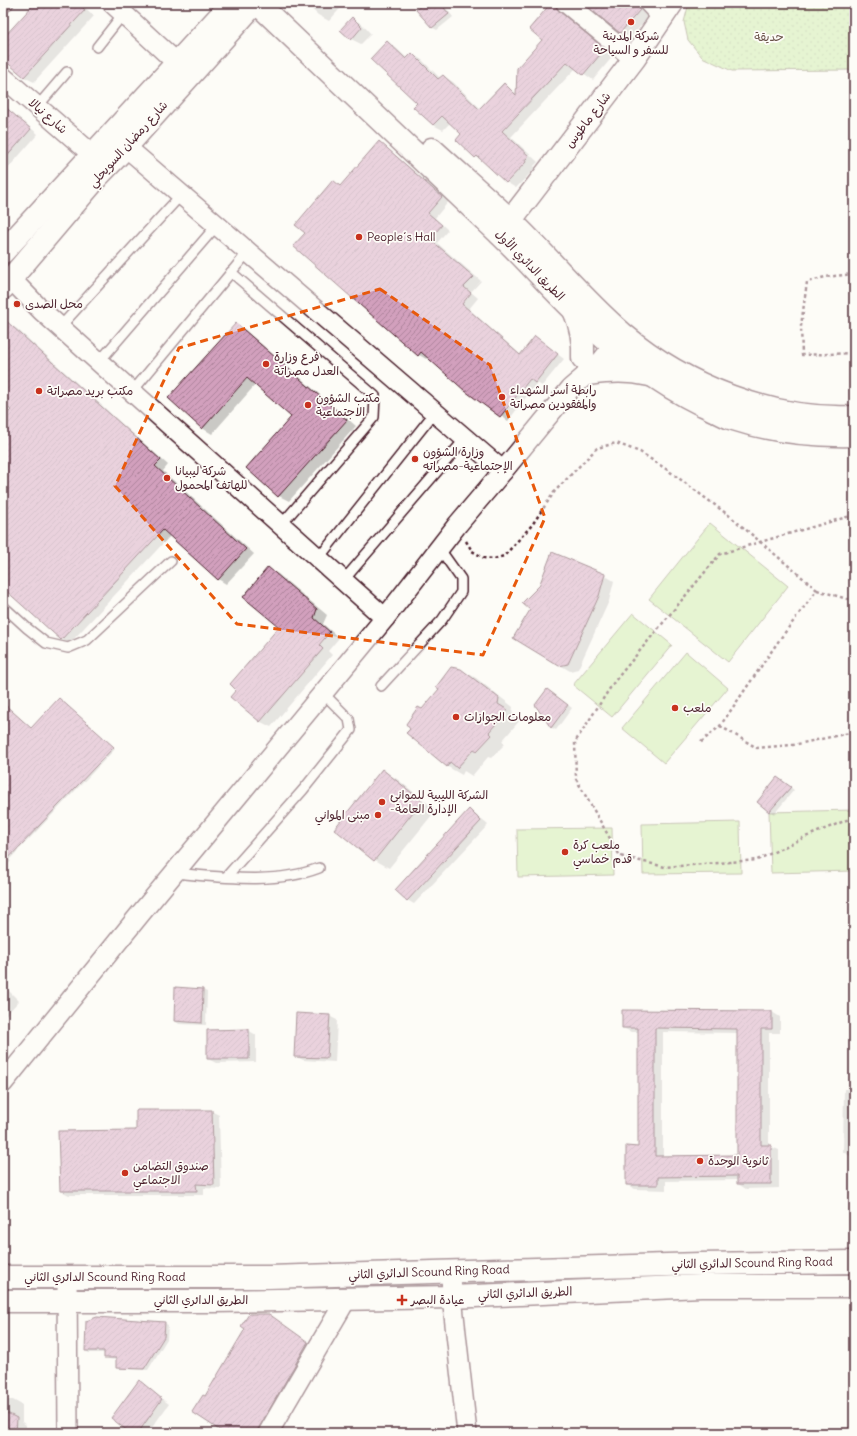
<svg xmlns="http://www.w3.org/2000/svg" width="857" height="1436" viewBox="0 0 857 1436" font-family="Delius,'Playpen Sans Arabic',sans-serif">
<defs>
<pattern id="park-dots" width="8" height="8" patternUnits="userSpaceOnUse"><rect width="8" height="8" fill="#c9eba4"/><path d="M2 2h.1M6 6h.1" fill="none" stroke="#aec98d" stroke-width="1.8" stroke-linecap="round"/></pattern>
<pattern id="building-hatch" width="6" height="6" patternUnits="userSpaceOnUse"><rect width="6" height="6" fill="#d2a0bd"/><path d="M-1 1l2-2M0 6l6-6M5 7l2-2" fill="none" stroke="#ac829a"/></pattern>
</defs>
<rect width="100%" height="100%" fill="#fdfcf7"/>
<filter id="ink" filterUnits="userSpaceOnUse"><feTurbulence type="fractalNoise" baseFrequency=".025" numOctaves="2"/><feDisplacementMap in="SourceGraphic" scale="8" xChannelSelector="R" yChannelSelector="G"/><feConvolveMatrix kernelMatrix="1 2 1 2 8 2 1 2 1" color-interpolation-filters="sRGB"/></filter>
<g filter="url(#ink)">
<path fill="url(#park-dots)" stroke="#8a8568" d="M689,3H854V70L732,71L702,57L688,40L684,22Z"/>
<g fill="#c9eba4" stroke="#8a8568">
<path d="M710,523L788,586L728,662L649,599Z"/>
<path d="M633,613L672,645L612,717L573,685Z"/>
<path d="M686,652L728,688L664,763L622,728Z"/>
<path d="M854,810V871L771,873L769,812Z"/>
<path d="M740,822L741,873L643,874L642,824Z"/>
<path d="M612,828L613,875L518,877L517,829Z"/>
</g>
<g fill="#0003" fill-rule="evenodd">
<path d="M36,3H80L94,16L34,82L24,77L3,44V40Z"/>
<path d="M305,3H345L329,21L318,15Z"/>
<path d="M426,3H442L453,17L437,30L433,28L417,10Z"/>
<path d="M552,3H567L565,13L568,18L614,55L593,80L576,68L511,137L538,162L534,166L535,168L516,188L506,182L485,163L476,157L462,134L450,123L443,130L433,125L418,103L387,42L396,48L408,59L412,54L422,60L441,79L443,76L453,82L481,109L504,85L517,94L544,40Z"/>
<path d="M585,3H642L650,15L630,38L620,32Z"/>
<path d="M352,19L362,24L371,34L361,44L351,39Z"/>
<path d="M3,105L38,134L3,174Z"/>
<path d="M379,142L386,147L449,201L435,218L448,230L437,243L481,281L471,292L478,298L469,309L521,355L535,337L564,359L542,386L537,383L508,421L466,390L428,357L426,359L419,355L306,233L334,182L341,186Z"/>
<path d="M9,324L17,329L168,465L163,471L254,554L226,584L218,579L170,536L69,644L61,639L3,586V420L12,410L3,402V330Z"/>
<path d="M236,324L245,330L356,426L289,501L279,496L293,417L256,384L212,434L202,428Z"/>
<path d="M269,569L278,574L327,615L323,624L339,638L328,651L332,655L271,727L261,722L232,697L280,627Z"/>
<path d="M604,575L614,581L609,601L578,669L570,671L560,665Z"/>
<path d="M461,670L476,678L513,707L512,713L521,719L502,741L505,744L491,758L488,757L472,776L464,771L462,775L448,767L407,733L412,729L422,710Z"/>
<path d="M552,693L572,708L556,730L552,728L536,705Z"/>
<path d="M61,701L115,749L9,860L11,861L3,870V704L32,729Z"/>
<path d="M382,771L397,779L436,810L389,868L375,860Z"/>
<path d="M778,778L794,790L774,814L758,802Z"/>
<path d="M469,811L476,815L488,825L414,904L407,900Z"/>
<path d="M3,985L19,1001L3,1018Z"/>
<path d="M203,990L207,992L206,1025L179,1024L175,1021Z"/>
<path d="M772,1012L780,1017V1033H769V1146L779,1150V1188L746,1189L738,1184V1180L666,1181V1190L635,1189L627,1185L639,1148V1032H631L623,1028ZM663,1032L738,1033V1156L663,1157Z"/>
<path d="M329,1016L337,1020L335,1062L303,1060L295,1056Z"/>
<path d="M248,1030L256,1035V1062L216,1063L208,1059Z"/>
<path d="M844,1089H854V1218L852,1157L843,1152Z"/>
<path d="M211,1111L219,1115L221,1189L204,1188V1195H69L61,1191L137,1131Z"/>
<path d="M269,1315L315,1347L265,1433H226L205,1397Z"/>
<path d="M164,1323L168,1325L167,1339L148,1370L120,1369L117,1367V1360L109,1359L105,1357V1353H89L86,1351Z"/>
<path d="M139,1382L169,1404L148,1433H132Z"/>
<path d="M3,1400H13L22,1405V1422L26,1425V1433H3Z"/>
</g>
<g fill="url(#building-hatch)" stroke="#4a1f2b" fill-rule="evenodd">
<path d="M35,3H78L85,10L24,77L3,59V38Z"/>
<path d="M424,3H440L449,14L432,28L416,10Z"/>
<path d="M551,3H555L556,7L559,11L605,49L583,75L567,62L502,131L529,156L525,160L526,162L506,183L477,156L475,158L456,140L461,134L442,116L433,125L413,107L417,103L370,59L387,41L406,59L412,53L438,79L443,75L479,109L504,83L516,95L517,68L542,40L529,29Z"/>
<path d="M583,3H638L640,10L620,33Z"/>
<path d="M352,17L362,27L351,40L340,30Z"/>
<path d="M3,105L31,129L3,161Z"/>
<path d="M379,141L442,197L428,213L442,225L430,239L474,277L464,287L471,293L462,304L520,355L535,336L558,354L535,383L530,379L500,417L465,391L421,352L418,356L293,246L305,233L295,225L333,180L340,186Z"/>
<path d="M3,318L161,460L155,466L246,549L218,580L163,530L61,640L3,588V418L11,410L3,404Z"/>
<path d="M236,323L347,420L278,497L246,468L291,417L247,378L202,429L168,398Z"/>
<path d="M552,552L605,574L599,596L568,664L559,666L513,638L530,610L522,603L539,586Z"/>
<path d="M268,567L317,609L314,618L330,632L319,645L323,649L260,722L230,697L236,690L230,684L279,627L243,597Z"/>
<path d="M451,667L461,669L499,698L498,704L508,710L489,732L492,735L477,751L474,749L457,768L450,762L447,767L406,733L410,729L406,724L418,707L422,709L439,689L436,687Z"/>
<path d="M547,689L568,705L551,728L535,705Z"/>
<path d="M59,698L114,747L3,864V703L31,728Z"/>
<path d="M382,769L422,801L374,861L334,829Z"/>
<path d="M777,777L791,787L769,812L757,802Z"/>
<path d="M469,809L481,821L407,901L395,890Z"/>
<path d="M175,987L203,989L202,1023L174,1021Z"/>
<path d="M622,1010L772,1011V1029H761V1145H771V1184H737V1176L658,1177V1185H626V1146L638,1147V1028H622ZM655,1028L737,1029V1155L655,1156Z"/>
<path d="M296,1013L330,1015L327,1058L294,1057Z"/>
<path d="M249,1029V1059H207V1030Z"/>
<path d="M136,1110H212L214,1185L196,1184L197,1191H60L58,1131L136,1130Z"/>
<path d="M249,1314H269L308,1342L256,1433H224L192,1412L203,1395L205,1396L245,1329L241,1326Z"/>
<path d="M97,1317L165,1322L164,1337L144,1369L116,1368V1358H104V1351H85L86,1321Z"/>
<path d="M139,1380L162,1399L138,1433H130L111,1418Z"/>
<path d="M3,1411L17,1418L16,1433H3Z"/>
</g>
<g fill="none" stroke-linecap="round" stroke-linejoin="round">
<defs>
<g id="service">
<path d="M3,9L9,3"/>
<path d="M97,47L123,14"/>
<path d="M37,107L67,72"/>
<path d="M231,272L375,396L374,417L281,525"/>
<path d="M60,327L181,195"/>
<path d="M99,362L217,225"/>
<path d="M132,392L248,252"/>
<path d="M318,559L435,412"/>
<path d="M343,581L465,439"/>
<path d="M3,606L27,628L46,643L68,648L87,640L171,561"/>
<path d="M381,686L442,620L461,592V579L439,548"/>
<path d="M174,873C220,877 275,885 319,868"/>
<path d="M226,877L303,790L351,730L349,719L323,693"/>
</g>
<g id="minor">
<path d="M112,3L177,63"/>
<path d="M566,3L634,59"/>
<path d="M649,3L663,18"/>
<path d="M3,77L93,155"/>
<path d="M126,147L503,471"/>
<path d="M11,279L42,311L385,618"/>
<path d="M3,1083L141,913L385,618L458,524L503,471L571,388L599,364L623,334"/>
<path d="M451,1272L452,1297L467,1433"/>
<path d="M67,1276L68,1433"/>
<path d="M268,1433L347,1298"/>
</g>
<path id="tertiary" d="M500,234L634,59L672,3"/>
<g id="primary">
<path d="M257,3C333,76 410,148 486,221C517,249 544,281 574,310C612,348 654,381 703,405C712,409 721,414 730,418C769,431 813,436 854,435"/>
<path d="M432,149C458,173 485,196 510,220C549,257 582,299 623,334C685,386 772,421 854,417"/>
<path d="M3,252L232,3"/>
<path d="M3,288L99,175L126,147L255,3"/>
<path d="M574,310C581,326 584,341 583,358"/>
<path d="M588,374C610,371 628,370 650,375"/>
<path d="M3,1277H269L700,1264L854,1262"/>
<path d="M3,1301H215L452,1297L701,1286H854"/>
</g>
</defs>
<use href="#service" stroke="#4a1f2b" stroke-width="12"/>
<use href="#minor" stroke="#4a1f2b" stroke-width="22"/>
<use href="#tertiary" stroke="#4a1f2b" stroke-width="25"/>
<use href="#primary" stroke="#4a1f2b" stroke-width="25"/>
<g stroke="#4a1f2b" stroke-width="2.5" stroke-dasharray="3 3" stroke-linecap="butt">
<path d="M854,274L825,277L807,282L801,326L802,355L854,353"/>
<path d="M854,515L760,542L720,554L614,682L575,742L576,779L620,856L665,867L757,860L803,838L854,817"/>
<path d="M466,541L472,551L484,558L494,559L504,556L532,525L555,491L597,448L616,443L640,452L669,471L731,517L817,590L780,639L720,726L699,744"/>
<path d="M817,590L854,601"/>
<path d="M720,726L757,748L793,745L854,732"/>
</g>
<use href="#service" stroke="#fdfcf7" stroke-width="9"/>
<use href="#minor" stroke="#fdfcf7" stroke-width="19"/>
<use href="#tertiary" stroke="#fdfcf7" stroke-width="22"/>
<use href="#primary" stroke="#fdfcf7" stroke-width="22"/>
</g>
</g>
<path d="M0 0H857V1436H0ZM380,289L490,365L545,518L483,655L237,624L115,486L179,348Z" fill="#fdfcf7" fill-opacity=".55" fill-rule="evenodd"/>
<path fill="none" stroke="#e8590c" stroke-width="3" stroke-dasharray="8 5" stroke-linejoin="round" d="M380,289L490,365L545,518L483,655L237,624L115,486L179,348Z"/>
<g fill="#c8321e" stroke="#fdfcf7" stroke-width="1.5">
<circle cx="631" cy="22" r="4"/>
<circle cx="359" cy="237" r="4"/>
<circle cx="17" cy="304" r="4"/>
<circle cx="266" cy="364" r="4"/>
<circle cx="39" cy="391" r="4"/>
<circle cx="502" cy="397" r="4"/>
<circle cx="308" cy="405" r="4"/>
<circle cx="415" cy="459" r="4"/>
<circle cx="167" cy="478" r="4"/>
<circle cx="675" cy="708" r="4"/>
<circle cx="456" cy="717" r="4"/>
<circle cx="382" cy="802" r="4"/>
<circle cx="378" cy="815" r="4"/>
<circle cx="565" cy="852" r="4"/>
<circle cx="700" cy="1161" r="4"/>
<circle cx="125" cy="1173" r="4"/>
<path d="M400 1294h4v4h4v4h-4v4h-4v-4h-4v-4h4z"/>
</g>
<g text-anchor="middle" stroke-width="3.5" stroke-linejoin="round" paint-order="stroke">
<g font-size="12" fill="#4a1f2b" stroke="#fdfcf7" text-anchor="start">
<text x="631" y="40" text-anchor="middle">شركة المدينة<tspan x="631" dy="14">للسفر و السياحة</tspan></text>
<text x="367" y="241">People´s Hall</text>
<text x="25" y="308">محل الصدى</text>
<text x="274" y="361">فرع وزارة<tspan x="274" dy="14">العدل مصراتة</tspan></text>
<text x="510" y="394">رابطة أسر الشهداء<tspan x="510" dy="14">والمفقودين مصراتة</tspan></text>
<text x="47" y="395">مكتب بريد مصراتة</text>
<text x="316" y="402">مكتب الشؤون<tspan x="316" dy="14">الاجتماعية</tspan></text>
<text x="423" y="456">وزارة الشؤون<tspan x="423" dy="14">الإجتماعية-مصراته</tspan></text>
<text x="175" y="475">شركة ليبيانا<tspan x="175" dy="14">للهاتف المحمول</tspan></text>
<text x="683" y="712">ملعب</text>
<text x="464" y="721">معلومات الجوازات</text>
<text x="390" y="799">الشركة الليبية للموانئ<tspan x="390" dy="14">-الإدارة العامة</tspan></text>
<text x="370" y="819" text-anchor="end">مبنى المواني</text>
<text x="573" y="849">ملعب كرة<tspan x="573" dy="14">قدم خماسي</tspan></text>
<text x="708" y="1165">ثانوية الوحدة</text>
<text x="133" y="1170">صندوق التضامن<tspan x="133" dy="14">الاجتماعي</tspan></text>
<text x="411" y="1304">عيادة البصر</text>
</g>
<g font-size="12" fill="#6a5249" stroke="#fdfcf7">
<text x="769" y="41">حديقة</text>
</g>
<g font-size="12" fill="#4a1f2b" stroke="#fdfcf7">
<text transform="translate(48 116) rotate(41)" y="4">شارع نيالا</text>
<text transform="translate(588 120) rotate(-53)" y="4">شارع ماطوس</text>
<text transform="translate(128 144) rotate(-48)" y="4">شارع رمضان السويحلي</text>
<text transform="translate(530 265) rotate(46)" y="4">الطريق الدائري الأول</text>
<text transform="translate(752 1263) rotate(-1)" y="4">الدائري الثاني Scound Ring Road</text>
<text transform="translate(429 1272) rotate(-2)" y="4">الدائري الثاني Scound Ring Road</text>
<text x="105" y="1281">الدائري الثاني Scound Ring Road</text>
<text transform="translate(525 1293) rotate(-2)" y="4">الطريق الدائري الثاني</text>
<text x="201" y="1304">الطريق الدائري الثاني</text>
</g>
</g>
<rect width="857" height="1436" fill="none" stroke="#fdfcf7" stroke-width="16"/>
<rect x="8" y="8" width="841" height="1420" fill="none" stroke="#4a1f2b" stroke-width="1.5" filter="url(#ink)"/>
</svg>
